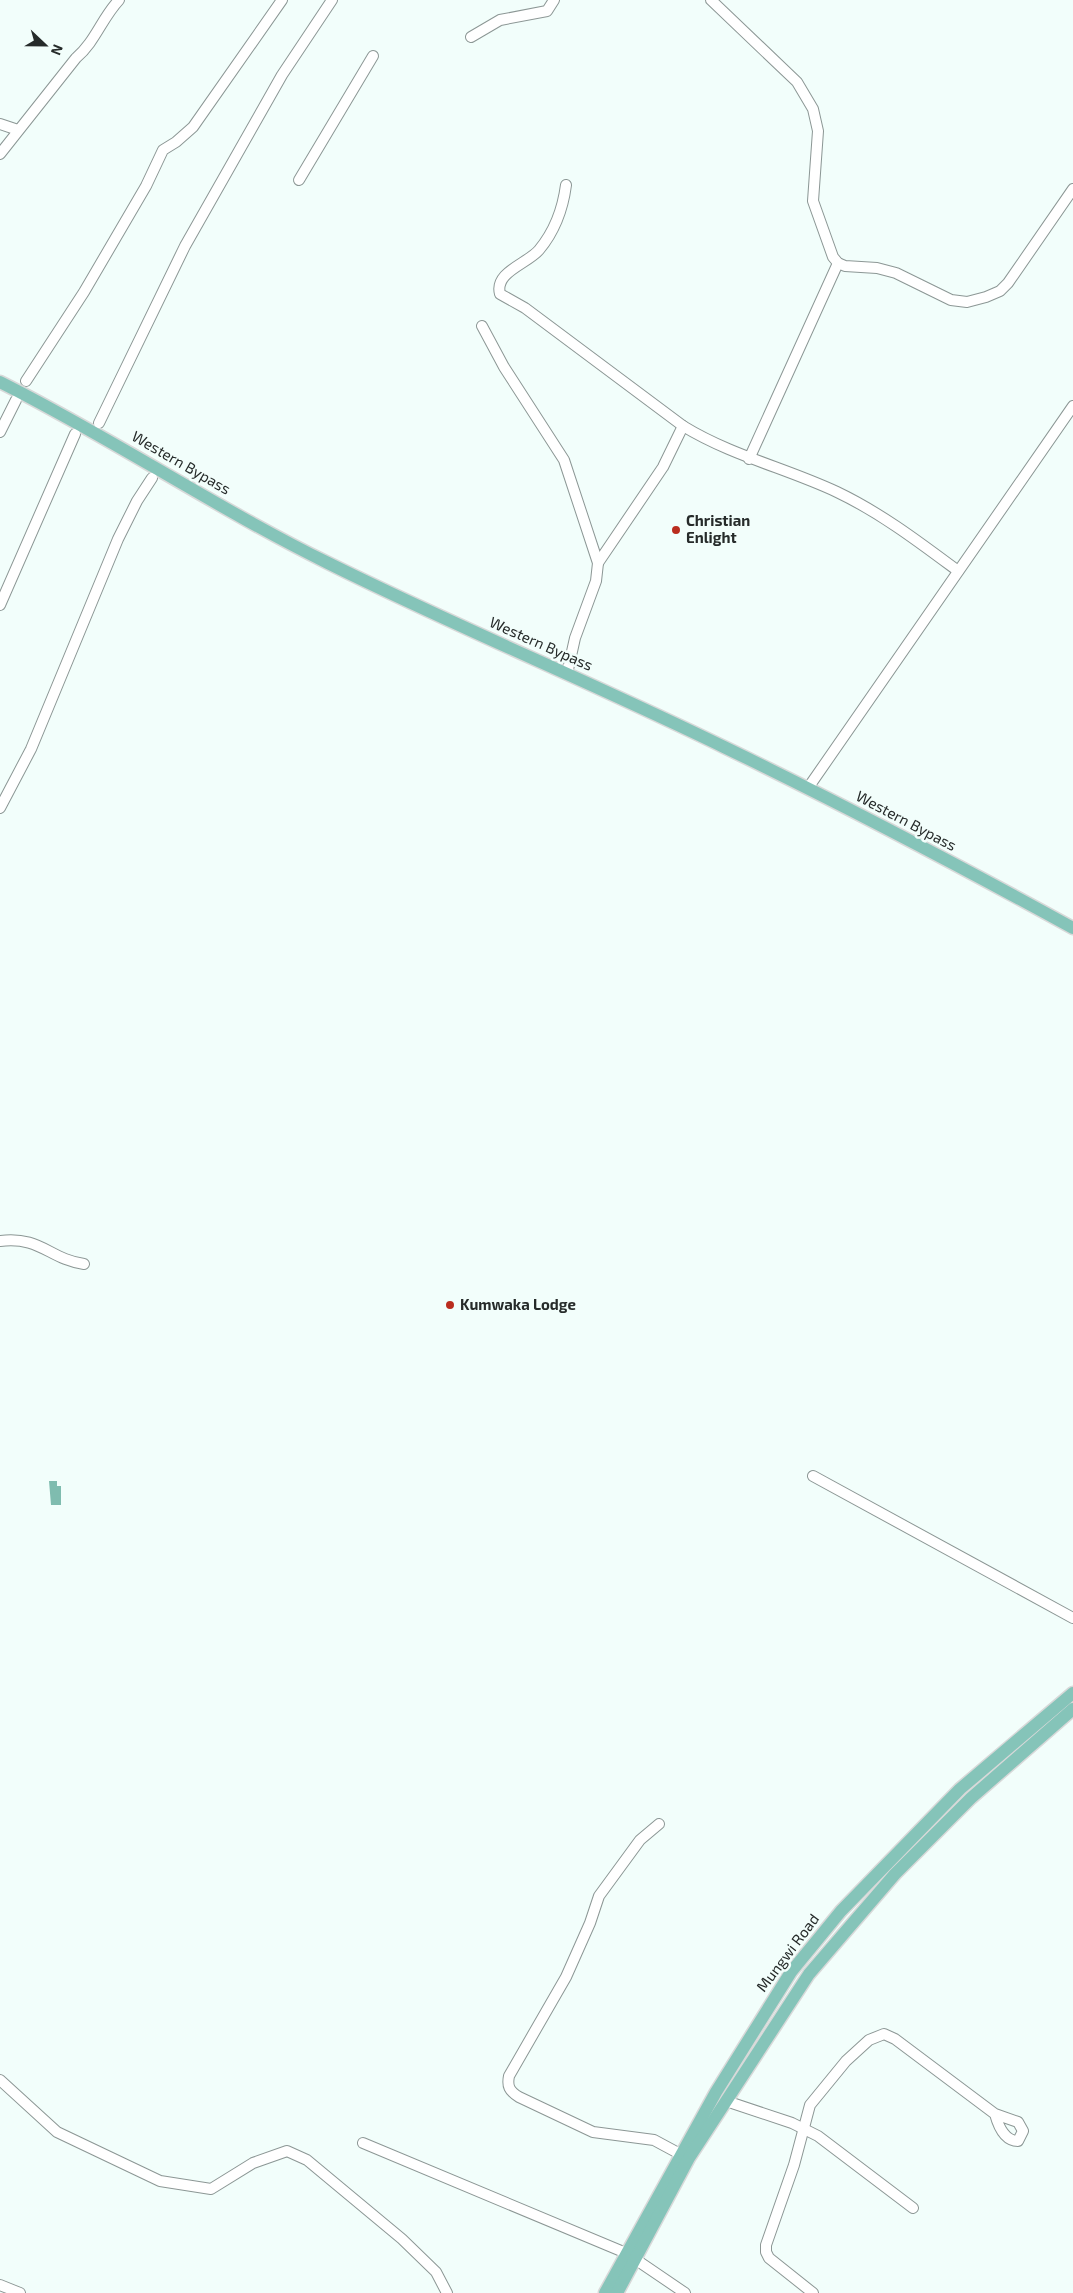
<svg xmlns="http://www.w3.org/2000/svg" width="1073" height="2293" viewBox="0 0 1073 2293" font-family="'Exo 2',sans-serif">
<rect width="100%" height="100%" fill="#f2fefb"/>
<path fill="#7fbcaf" d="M49,1481H57V1486H61V1505H51Z"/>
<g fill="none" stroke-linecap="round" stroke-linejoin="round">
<defs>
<g id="minor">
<path d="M711,0L797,82L813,109L818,131L813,201L833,257L838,263L845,266L877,268L896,273L951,300L967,302L986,297L1000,291L1008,283L1073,189"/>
<path d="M471,37L500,20L547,11L554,0"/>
<path d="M0,124L18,130"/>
<path d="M0,154L76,58C95,42 102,18 119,0"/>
<path d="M299,180L373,56"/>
<path d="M566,185C563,208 554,232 539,250C527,264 494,272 500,294L525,308L683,426C732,456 786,468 837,492C881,513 919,542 958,571"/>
<path d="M482,326L504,367L564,460L598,563L596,581L575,638L567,674"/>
<path d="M26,381L84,292L146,186L163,150L176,142L193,127L282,0"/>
<path d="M99,423L185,246L282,75L332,0"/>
<path d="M0,432L16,400"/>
<path d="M749,459L838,263"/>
<path d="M598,563L663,467L683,426"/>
<path d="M0,605L75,434"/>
<path d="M808,788L1073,406"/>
<path d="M0,808L31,749L118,539L137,501L152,478"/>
<path d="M0,1241C41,1236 49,1259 84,1264"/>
<path d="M813,1476L1073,1618"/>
<path d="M659,1824L640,1840L599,1896L590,1923L566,1977L509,2076C507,2086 509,2091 519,2097L593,2132L654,2140L680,2154"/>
<path d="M0,2080L57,2132L160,2181L211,2189L253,2163L287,2151L307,2160L402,2239L436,2272L447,2293"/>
<path d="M726,2101L792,2123L818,2136L913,2208"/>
<path d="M363,2143L626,2253"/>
<path d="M635,2259L685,2293"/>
<path d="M0,2285L20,2293"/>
<path d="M813,2293L769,2258L766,2252V2245L794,2165L810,2105L846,2061L869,2040L884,2034L895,2039L995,2114L1018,2122L1023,2131L1018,2141C1004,2141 998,2125 995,2114"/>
</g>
<g id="major">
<path d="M0,382C112,438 216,508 328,563C459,628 593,683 724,747C842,804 958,865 1073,928"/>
<path d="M605,2293L716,2092L791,1972L841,1911L960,1789L1073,1693"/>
<path d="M617,2293L689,2158L809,1974L895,1874L971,1798L1073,1709"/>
</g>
</defs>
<use href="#minor" stroke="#8c9795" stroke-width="12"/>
<use href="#major" stroke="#d8d9d9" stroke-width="15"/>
<use href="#minor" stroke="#fff" stroke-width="10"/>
<use href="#major" stroke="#85c4b9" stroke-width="12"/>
</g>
<g fill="#ba2d1e" stroke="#f2fefb" stroke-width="2">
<circle cx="676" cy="530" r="5"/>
<circle cx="450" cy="1305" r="5"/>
</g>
<g text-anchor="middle" stroke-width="5" stroke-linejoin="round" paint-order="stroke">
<g font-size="15" fill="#262b2a" stroke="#f2fefb">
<text transform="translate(181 463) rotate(30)" y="5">Western Bypass</text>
<text transform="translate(541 644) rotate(24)" y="5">Western Bypass</text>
<text transform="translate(906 821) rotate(28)" y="5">Western Bypass</text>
<text transform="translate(788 1953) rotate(-53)" y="5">Mungwi Road</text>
</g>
<g font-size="15" font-weight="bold" fill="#262b2a" stroke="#f2fefb" text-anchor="start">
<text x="686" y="526">Christian<tspan x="686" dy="17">Enlight</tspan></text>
<text x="460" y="1310">Kumwaka Lodge</text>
</g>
</g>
<g transform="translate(45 45) rotate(112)" stroke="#f2fefb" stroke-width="4" paint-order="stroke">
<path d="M0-4L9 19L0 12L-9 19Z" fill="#262b2a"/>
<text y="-8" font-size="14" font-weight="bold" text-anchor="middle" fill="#262b2a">N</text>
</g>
</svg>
